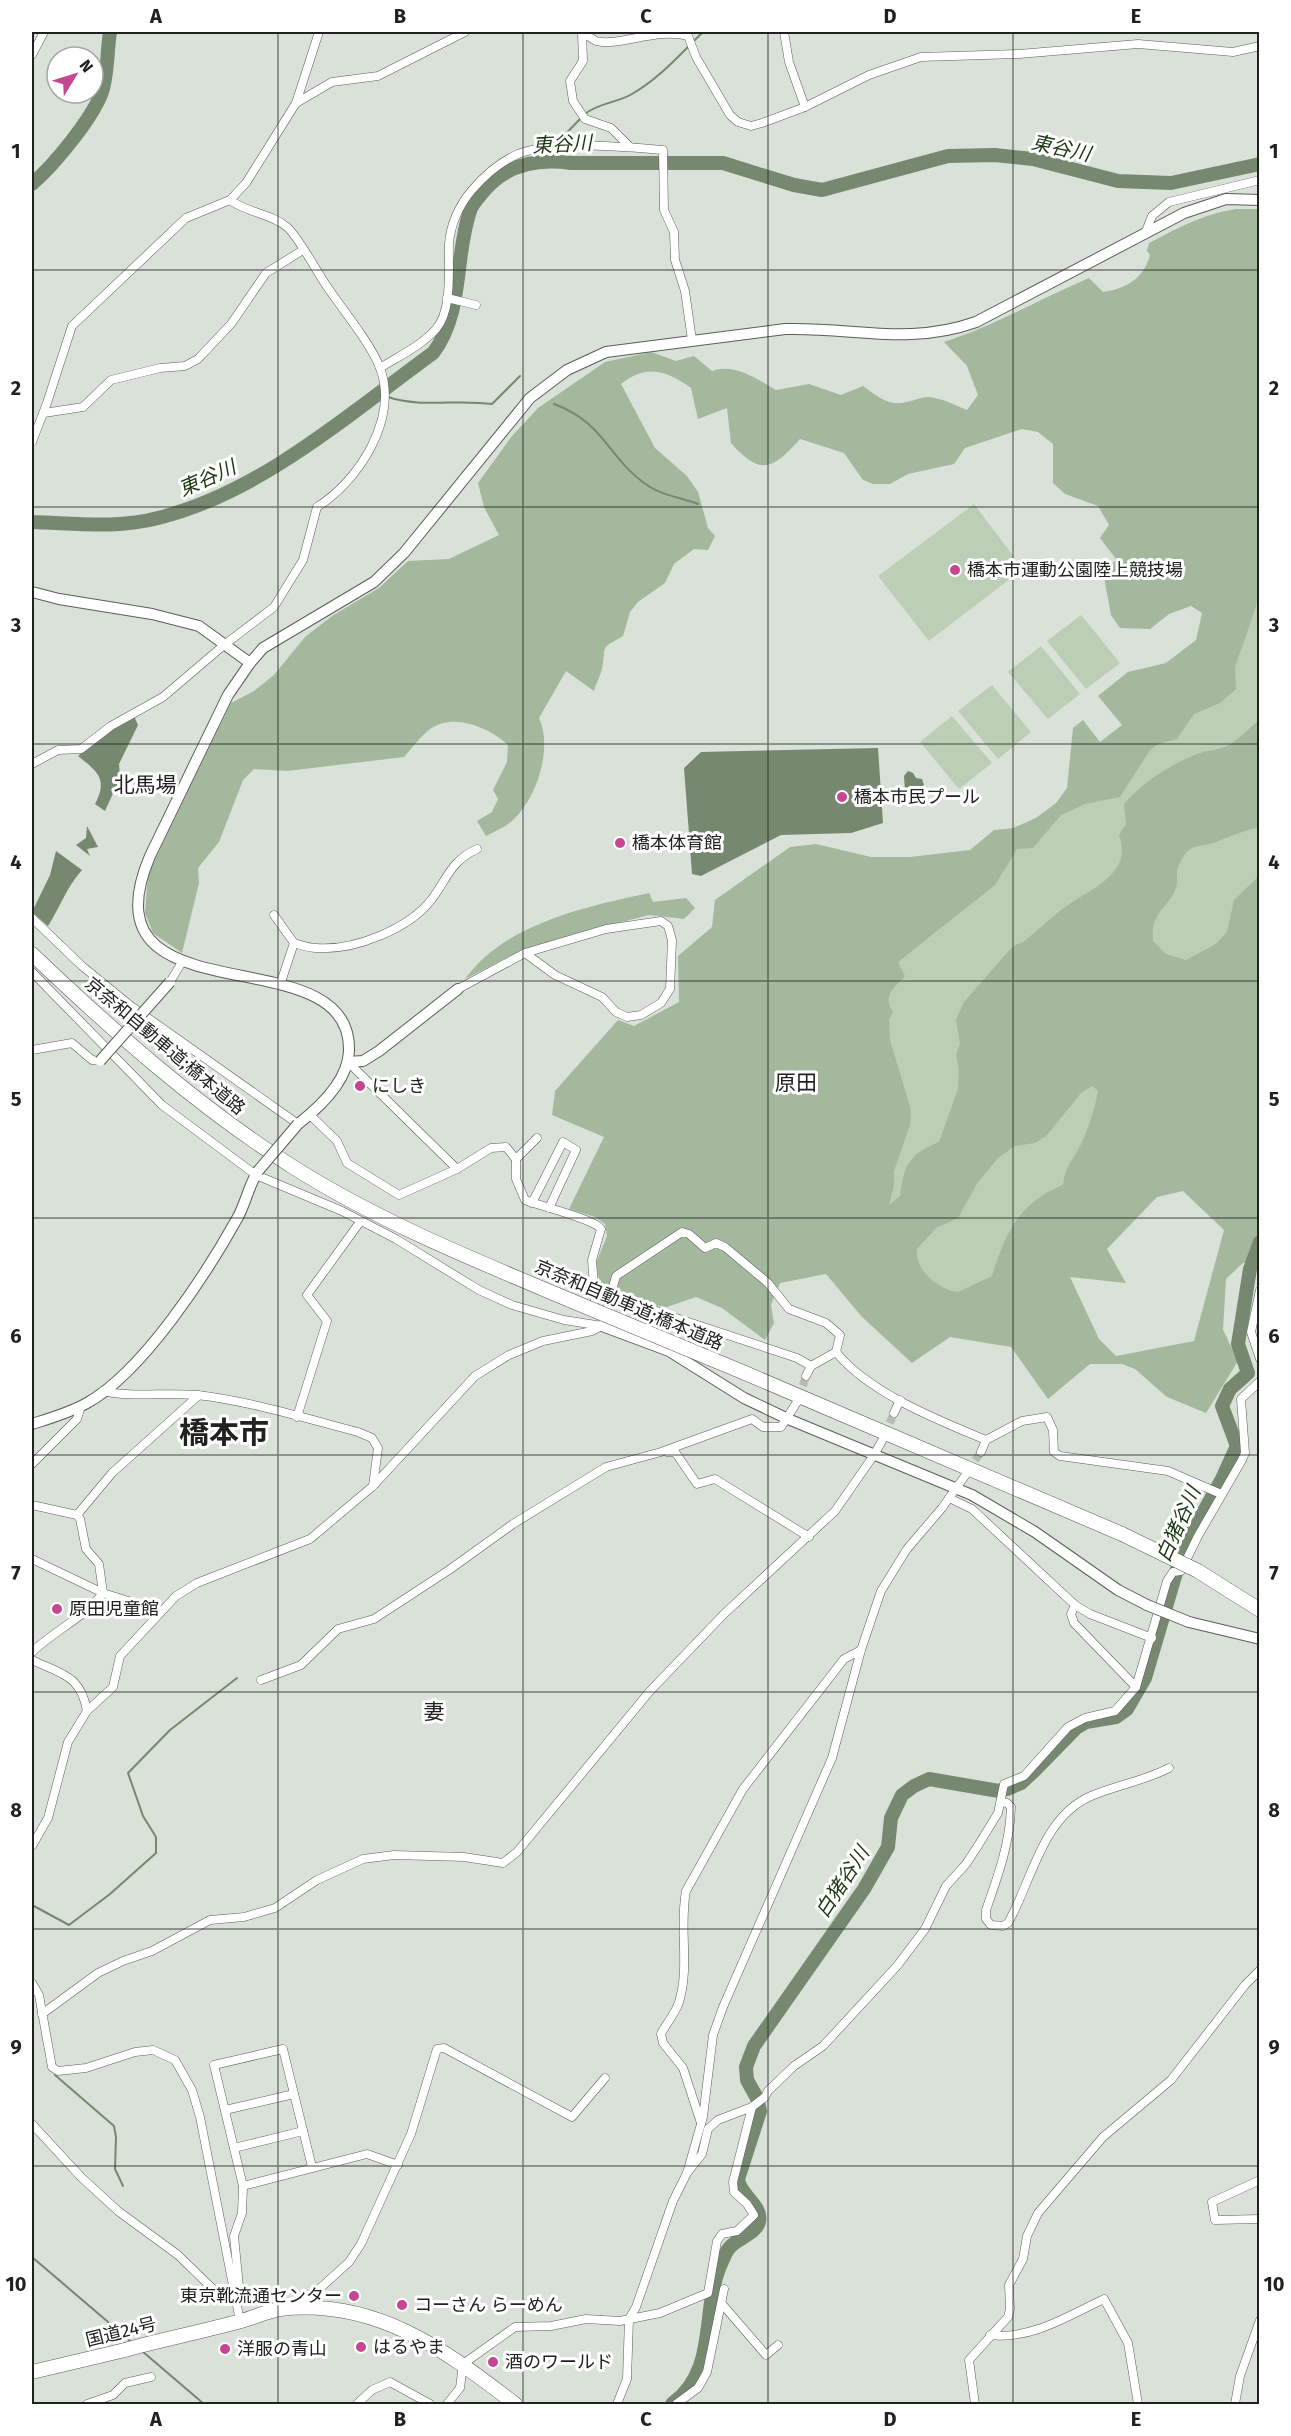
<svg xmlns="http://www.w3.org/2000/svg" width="1291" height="2436" viewBox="0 0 1291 2436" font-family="'Fira Sans','Noto Sans JP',sans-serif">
<rect width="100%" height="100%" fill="#dae1d8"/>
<g fill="#bccfb6">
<path d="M974,504L1023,569L929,641L878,576Z"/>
<path d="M1259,573V1185L1155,1178L961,1323L863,1231L858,956L1051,820Z"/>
<path d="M1081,615L1120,663L1086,689L1047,641Z"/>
<path d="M1041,646L1080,694L1048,719L1008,672Z"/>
<path d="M992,685L1031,732L998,759L958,711Z"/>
<path d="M952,716L992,763L959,789L920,742Z"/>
</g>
<g fill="#a4b89e" fill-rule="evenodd">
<path d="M1236,209H1259L1260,595L1235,667L1236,689L1220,703L1194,714L1177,739L1158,744L1150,750L1120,797L1085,804L1061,815L1033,848L1017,849L995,885L898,962L905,976C894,988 882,996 893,1012L889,1020L890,1040L911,1110L910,1125L894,1171V1186L889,1205L900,1196C904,1165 909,1154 939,1142L958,1089L959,1071L956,1055L960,1043L956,1020L964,1002L1013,946L1023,942C1040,929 1056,912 1074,901C1099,885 1132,870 1119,835L1126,824L1124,804C1143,782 1172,763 1200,753C1209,750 1218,750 1227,746C1239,740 1249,728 1259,720V827C1244,831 1230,836 1216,842C1208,846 1196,844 1189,850C1185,853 1181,860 1179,865C1174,875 1181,883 1172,896C1161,913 1151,916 1153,941L1166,954L1186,960L1216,944L1227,932L1234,900L1259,876V1260L1243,1263L1226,1279L1223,1330L1238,1361L1206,1413L1167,1397L1135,1369L1122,1364H1090L1048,1399L1011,1347L950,1337L912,1363L862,1317L826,1274L780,1283L771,1305L774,1323L765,1340L722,1308L696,1297L664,1308L600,1285L596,1263L607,1236L605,1224L595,1217L569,1209L604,1137L552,1115L555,1091L618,1020L634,1026L679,1002L678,956L712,927L715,900L790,847L816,844L871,857H910L970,850L994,830L1013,828L1036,818L1056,803L1067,788L1073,728L1083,720L1100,742L1122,725L1098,696L1128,672L1166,663L1196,640L1202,613L1191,606L1169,614L1150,629L1120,628L1111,615L1104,577L1116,559L1100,538L1109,525L1098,506L1065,494L1053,483V444L1038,432L1022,429L965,448L954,464L908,474L890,484H873L863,480L844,453L800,439C773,469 761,477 731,443L727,408L698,419L691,388C666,370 646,364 621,384L655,448L687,476L698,492L708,528L715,536L708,550L694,549L674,564L665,583L638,602L630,612L623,636C598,650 607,645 602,669C600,676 596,684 594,691L566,671L539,718C553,748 537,797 514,819C506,827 496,831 486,836L477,821L492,812L498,799L493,790L507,762L508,745C490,728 454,712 430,729C420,737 412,748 404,757L287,771L254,769L243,780L219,842L198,868L199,883L182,953L153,933L145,913L148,874L231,703L254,691L274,675L305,637L332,616L379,588L408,561L449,559L499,535L484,507L478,483L512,436L538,408L605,362L651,352L676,361L694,356L712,371C734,363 757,379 776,390L809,384L841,395L863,386C877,396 889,407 907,402C917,400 925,395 935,398C946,400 957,406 967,410L978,395L967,366L944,342C994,326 1040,299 1089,278L1103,292C1126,289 1144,278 1150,255L1147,251L1149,243C1178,228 1203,214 1236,209ZM1092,1086L1098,1091C1095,1108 1089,1126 1082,1142C1074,1160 1066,1163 1063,1185C1020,1202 1005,1233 992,1276L958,1292C939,1290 914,1270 917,1249L936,1228L958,1218L978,1182L998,1158L1015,1146L1035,1143L1047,1135L1081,1093ZM1183,1191L1224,1230L1194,1341L1116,1356L1099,1339L1070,1277L1126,1283L1107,1249L1157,1197Z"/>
<path d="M649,893L653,902L686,898L695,908L684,919L649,915L614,924L514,954L465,979C506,923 585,907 649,893Z"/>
</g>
<g fill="#768970">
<path d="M134,716L138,725L119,764L120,778L105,811L95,804C108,779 98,772 78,756L108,731Z"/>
<path d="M878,748L883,823L851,833L781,835L701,876L692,874L684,768L701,752Z"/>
<path d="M908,771L913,773L916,778L922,779L924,785L911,793L905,791L904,776Z"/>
<path d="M87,826L98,847L87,849L90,856L76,845L86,838Z"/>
<path d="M56,851L82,870C66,888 60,907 48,926L32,912L50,875Z"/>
</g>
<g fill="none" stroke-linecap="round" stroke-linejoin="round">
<g stroke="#768970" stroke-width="2">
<path d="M585,114C598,103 617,103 632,94C660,78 680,54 703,32"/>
<path d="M556,144L581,118"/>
<path d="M548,160L553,149"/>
<path d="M388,397C421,408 457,399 492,404L520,376"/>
<path d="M554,404C606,423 608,460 650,487C664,496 683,498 698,504"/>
<path d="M32,1905L69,1925L110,1894L156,1853V1837L143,1816L128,1773L170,1730L237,1678"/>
<path d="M55,2075L114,2126L116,2137L115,2169L123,2186"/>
</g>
<g stroke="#768970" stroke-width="14">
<path d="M32,184C54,165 92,119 102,92C108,74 107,50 110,32"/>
<path d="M32,522C73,523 117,529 158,518C260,493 349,414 433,353C464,312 454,258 470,211C472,204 478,198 483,192C505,165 537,158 571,163H723L794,185L822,190L948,156L995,155L1033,159L1118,181L1171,183L1260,164"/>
<path d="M672,2404C718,2371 701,2313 720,2266C723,2260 726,2250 731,2246C739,2238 756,2233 759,2222C763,2205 739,2195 738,2179L760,2111L757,2098L747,2080L746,2067L754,2046L864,1889L888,1847L891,1818L902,1795L914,1786L929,1779L999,1791L1007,1789L1021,1783L1034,1771L1076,1728L1086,1722L1116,1717L1127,1709L1145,1678L1183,1549L1222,1479L1237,1446L1222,1406L1230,1389L1248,1373L1238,1344L1250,1269L1260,1242"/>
</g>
<g stroke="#b5bbb3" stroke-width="8" stroke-dasharray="8 4" stroke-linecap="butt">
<path d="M799,1397L806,1376"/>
<path d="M885,1434L894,1413"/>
<path d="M968,1470L981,1452"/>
</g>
<defs>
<g id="street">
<path d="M582,32L583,61L570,81L573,101L585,119L611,128L630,147"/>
<path d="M784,32L789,62L805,107"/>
<path d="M583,33C587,35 592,39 596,41C618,47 659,27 688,36L696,57L730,115L738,122L751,126L762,123L805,107L869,75L921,57L1019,54L1138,44L1233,52L1260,46"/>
<path d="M32,55L44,32"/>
<path d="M296,103L332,82L378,76L465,32"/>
<path d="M1145,234L1152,216L1169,202L1260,180"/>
<path d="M447,298L476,305"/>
<path d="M380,368C399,356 421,346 436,329C453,309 448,269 449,244C450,226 459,205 472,190C484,176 500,162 518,154C554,140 624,147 663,150L664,210L674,232L675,260L685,291L692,340"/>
<path d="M44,413L83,407L111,380L160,368L185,366L198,359L231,324L266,273L303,250"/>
<path d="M32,442L47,403L72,326L186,218L230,200L246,183L296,103L319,32"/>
<path d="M32,764L58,750L81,749L111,726L163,697L224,645L274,607L303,560L317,507C359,481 399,418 380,368C371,344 343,310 328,288C318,274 298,236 287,227C270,213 247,213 230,200"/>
<path d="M274,915L294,943L280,985"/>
<path d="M32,918L82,966L131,1006L298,1124"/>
<path d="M294,943C301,945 309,948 316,948C354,951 409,929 432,899C448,877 451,861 477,849"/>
<path d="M32,972L162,1105L256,1175L342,1211L396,1239L479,1290L512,1305L564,1320L602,1326"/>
<path d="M170,982L182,962"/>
<path d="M458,989L525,953L606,929L661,921L668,926L672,940L670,989L661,1003L641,1015L627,1017L616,1012L602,997L555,975L525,953"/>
<path d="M32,1050L72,1043L92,1060L100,1061"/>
<path d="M348,1062L457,1169"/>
<path d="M310,1115L337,1141L347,1163L399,1195L457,1169L491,1148L506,1147L516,1159V1179L525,1200C540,1206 594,1219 601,1229L592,1260L595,1300L593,1312"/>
<path d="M516,1159L537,1138"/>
<path d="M532,1203L563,1142L576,1150L549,1208"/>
<path d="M1260,1290L1251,1332L1260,1359"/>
<path d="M610,1291L661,1313L797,1358L811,1366"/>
<path d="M648,1335L661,1313"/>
<path d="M836,1352C869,1393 938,1420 986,1440"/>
<path d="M103,1391C133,1398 165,1392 196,1395C246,1400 308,1419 358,1432L372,1438L378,1448L373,1486"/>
<path d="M894,1413L900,1400"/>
<path d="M297,1417L327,1321L307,1295L360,1222"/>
<path d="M667,1452H675L697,1484L715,1479L809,1537"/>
<path d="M981,1452L986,1440L1022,1421L1047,1417L1053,1430L1054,1452L1060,1456L1168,1471L1221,1494"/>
<path d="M32,1464L77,1419L81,1406"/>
<path d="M949,1498L972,1509L1075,1605L1090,1614L1152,1638"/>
<path d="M32,1505L77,1515"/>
<path d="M77,1515L112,1473L199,1395"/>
<path d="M77,1515L80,1519L86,1549L99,1564L103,1593"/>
<path d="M32,1559L103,1593L160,1611"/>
<path d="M1075,1605L1071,1614L1074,1623L1136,1687"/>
<path d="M32,1652C55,1630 84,1618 103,1593"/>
<path d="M32,1660C61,1674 81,1675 87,1711"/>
<path d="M261,1680L301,1665L338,1629L374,1619L449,1570L513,1524L606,1467L661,1452L752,1419L763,1427H781L797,1402"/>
<path d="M1001,1802L1007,1803L1011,1807C1010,1843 998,1876 986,1910V1919L991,1925L1003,1926L1008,1923C1032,1881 1042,1817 1091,1796C1117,1785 1144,1781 1169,1768"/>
<path d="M32,1846L48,1818L68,1742L87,1711L113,1687L120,1656L176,1596L197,1583L310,1539L373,1486L475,1376L509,1355L543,1341L592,1331L602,1326L616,1276L682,1232L689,1234L705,1248L716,1243L725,1247L768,1283L789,1309L826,1323L840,1335L836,1352L811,1366L806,1376"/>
<path d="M32,1983L39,1995L52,2067L58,2071L86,2068L135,2052L153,2050L175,2060L192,2090L200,2117L240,2321"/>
<path d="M42,2014L98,1973L123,1961L152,1951L210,1920L244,1917L275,1908L317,1880L363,1859L394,1855L464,1857L503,1863L517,1852L650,1691L724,1614L835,1511L874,1455L883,1439"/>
<path d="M225,2110L294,2094"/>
<path d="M701,2123L683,2068L663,2043L661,2034C666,2023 675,2015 679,2002C690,1967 679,1927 686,1891L743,1789L844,1659L861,1650"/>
<path d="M32,2124L81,2177L118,2211L178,2255L213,2289L234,2302"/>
<path d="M234,2148L303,2131"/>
<path d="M687,2173L702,2154L708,2129L718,2120L752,2107L765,2097L768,2091L794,2066L823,2046L897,1966L925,1929L946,1886L966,1864L979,1844L998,1813L1004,1784L1024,1776L1068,1727L1085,1718L1115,1711L1136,1687L1167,1581L1173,1572L1181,1571L1198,1536L1242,1460L1245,1453L1241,1399L1260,1381"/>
<path d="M1260,2180L1212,2202L1215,2220L1260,2219"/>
<path d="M243,2186L367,2154L398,2165"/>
<path d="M234,2296L239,2287L234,2236L242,2213L243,2186L214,2065L283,2049L312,2167"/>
<path d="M722,2304L766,2355L778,2345"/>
<path d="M287,2306L317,2291L349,2262L361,2244L411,2134L437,2049L444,2048L572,2117L605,2078"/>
<path d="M990,2335C1031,2340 1068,2316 1104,2299L1128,2343L1138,2404"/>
<path d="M87,2404L113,2395L125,2383L151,2377"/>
<path d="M357,2404L372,2390L390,2382L430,2404"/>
<path d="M447,2404L460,2388L463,2364L515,2327L551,2326L586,2319L620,2321L660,2313L708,2293L717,2241L722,2234L737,2231L754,2215L747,2204L734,2192L733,2182L752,2107"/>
<path d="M617,2404L627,2379L629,2319L636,2307L673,2201L687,2173L703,2117L713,2035L723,2007L832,1758L861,1650L881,1591L907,1549L942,1508L967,1473"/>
<path d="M676,2404L698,2388L707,2372L724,2289"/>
<path d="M975,2404L969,2360L1008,2317L1010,2309L1009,2285L1023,2259L1027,2236L1038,2213L1103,2137L1171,2080L1245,1985L1260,1970"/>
<path d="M1235,2404L1240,2376L1260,2320"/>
</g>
<g id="secondary">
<path d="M32,592L59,599L152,614L199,626L250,663"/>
<path d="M348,1062L363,1061L379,1051L458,989"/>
<path d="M298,1124C320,1107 348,1080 349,1051C353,932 78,1025 150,856L228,695L250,663L263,648L374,582L404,553L530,398L567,370L606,352L785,329C854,327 908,346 976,322L1184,213L1226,199L1260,200"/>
<path d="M602,1326L669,1351L744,1398L788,1419L972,1495L1035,1532L1118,1590L1147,1605"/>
<path d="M32,1424C51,1418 69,1413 87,1403C143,1372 207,1273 238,1217C246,1202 249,1185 258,1171"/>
<path d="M1189,1622L1260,1639"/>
</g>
<g id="highway">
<path d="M32,954C114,1032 197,1106 293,1167C380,1222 477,1261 572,1301"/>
<path d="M745,1373L1122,1534"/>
<path d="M1228,1590L1260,1610"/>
<path d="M143,2345C175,2337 208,2330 241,2321C253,2318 267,2311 280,2309C375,2298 444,2349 515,2404"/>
<path d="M32,2372L125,2350"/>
</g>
</defs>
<use href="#street" stroke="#595f57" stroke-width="9"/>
<use href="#secondary" stroke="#595f57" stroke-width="12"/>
<use href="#highway" stroke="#595f57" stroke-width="15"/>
<use href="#street" stroke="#fff" stroke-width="8"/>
<use href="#secondary" stroke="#fff" stroke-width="10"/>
<use href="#highway" stroke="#fff" stroke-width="14"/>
<path stroke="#7c817b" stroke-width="2" d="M32,2257L204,2404"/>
<defs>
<g id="secondary-bridge">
<path d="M100,1061L170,982"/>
<path d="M258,1171L298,1124"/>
<path d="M1147,1605L1189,1622"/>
</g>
<g id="highway-bridge">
<path d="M572,1301L745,1373"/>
<path d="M1122,1534L1198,1571L1228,1590"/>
<path d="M125,2350L143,2345"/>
</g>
</defs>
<use href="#secondary-bridge" stroke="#595f57" stroke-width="12" stroke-linecap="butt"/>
<use href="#highway-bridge" stroke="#595f57" stroke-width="15" stroke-linecap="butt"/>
<use href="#secondary-bridge" stroke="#fff" stroke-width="10"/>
<use href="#highway-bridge" stroke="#fff" stroke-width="14"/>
</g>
<path fill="none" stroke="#20221f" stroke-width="1.5" stroke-opacity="0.55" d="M278,32V2404M523,32V2404M768,32V2404M1013,32V2404M32,270H1260M32,507H1260M32,744H1260M32,981H1260M32,1218H1260M32,1455H1260M32,1692H1260M32,1929H1260M32,2166H1260"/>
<g fill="#c64691" stroke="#fff" stroke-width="2">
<circle cx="955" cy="570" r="6"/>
<circle cx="842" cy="797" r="6"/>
<circle cx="620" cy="843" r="6"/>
<circle cx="360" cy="1086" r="6"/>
<circle cx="57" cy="1609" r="6"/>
<circle cx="354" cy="2296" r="6"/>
<circle cx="402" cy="2305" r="6"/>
<circle cx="361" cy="2347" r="6"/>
<circle cx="225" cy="2349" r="6"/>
<circle cx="493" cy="2362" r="6"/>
</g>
<g text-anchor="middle" stroke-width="6" stroke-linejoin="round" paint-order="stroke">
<g font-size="18" fill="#20221f" stroke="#fff" text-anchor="start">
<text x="967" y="576">橋本市運動公園陸上競技場</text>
<text x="854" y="803">橋本市民プール</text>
<text x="632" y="849">橋本体育館</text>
<text x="372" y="1092">にしき</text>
<text x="69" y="1615">原田児童館</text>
<text x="342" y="2302" text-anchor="end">東京靴流通センター</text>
<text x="414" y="2311">コーさん らーめん</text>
<text x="373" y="2353">はるやま</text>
<text x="237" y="2355">洋服の青山</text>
<text x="505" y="2368">酒のワールド</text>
</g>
<g font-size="18" fill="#20221f" stroke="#fff">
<text transform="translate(165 1046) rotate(40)" y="6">京奈和自動車道;橋本道路</text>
<text transform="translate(629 1305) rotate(23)" y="6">京奈和自動車道;橋本道路</text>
<text transform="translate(121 2332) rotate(-14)" y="6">国道24号</text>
</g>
<g font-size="20" font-style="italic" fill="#1c3812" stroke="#fff">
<text transform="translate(562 144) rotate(-3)" y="7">東谷川</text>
<text transform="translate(1061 148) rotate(12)" y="7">東谷川</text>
<text transform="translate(207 478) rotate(-24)" y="7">東谷川</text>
<text transform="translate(1178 1524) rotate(-66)" y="7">白猪谷川</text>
<text transform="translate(842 1882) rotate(-57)" y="7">白猪谷川</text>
</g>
<g font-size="21" fill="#20221f" stroke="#fff">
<text x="145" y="792">北馬場</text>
<text x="796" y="1090">原田</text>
<text x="434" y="1719">妻</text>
</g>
<g font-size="30" font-weight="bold" fill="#20221f" stroke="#fff">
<text x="224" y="1443">橋本市</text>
</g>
</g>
<rect width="1291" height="2436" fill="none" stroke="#ffffff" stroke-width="66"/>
<g transform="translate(75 75) rotate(52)"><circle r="28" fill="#ffffff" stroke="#a6a7a5" stroke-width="1.5"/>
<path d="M0-4.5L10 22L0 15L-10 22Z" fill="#c64691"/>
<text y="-9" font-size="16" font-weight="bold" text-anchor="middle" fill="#20221f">N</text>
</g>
<rect x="33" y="33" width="1225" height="2370" fill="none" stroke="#20221f" stroke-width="2"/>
<g font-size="20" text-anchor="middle" font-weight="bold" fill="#20221f">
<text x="156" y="23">A</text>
<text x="400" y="23">B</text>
<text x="646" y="23">C</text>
<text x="890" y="23">D</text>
<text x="1136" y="23">E</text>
<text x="16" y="158">1</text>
<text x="1274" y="158">1</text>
<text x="16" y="395">2</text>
<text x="1274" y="395">2</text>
<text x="16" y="632">3</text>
<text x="1274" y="632">3</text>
<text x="16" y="869">4</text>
<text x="1274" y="869">4</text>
<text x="16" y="1106">5</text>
<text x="1274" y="1106">5</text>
<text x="16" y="1343">6</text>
<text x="1274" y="1343">6</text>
<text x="16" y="1580">7</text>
<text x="1274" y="1580">7</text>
<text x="16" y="1817">8</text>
<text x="1274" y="1817">8</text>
<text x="16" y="2054">9</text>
<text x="1274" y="2054">9</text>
<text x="16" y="2291">10</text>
<text x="1274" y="2291">10</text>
<text x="156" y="2426">A</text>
<text x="400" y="2426">B</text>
<text x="646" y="2426">C</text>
<text x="890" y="2426">D</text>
<text x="1136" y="2426">E</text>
</g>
</svg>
